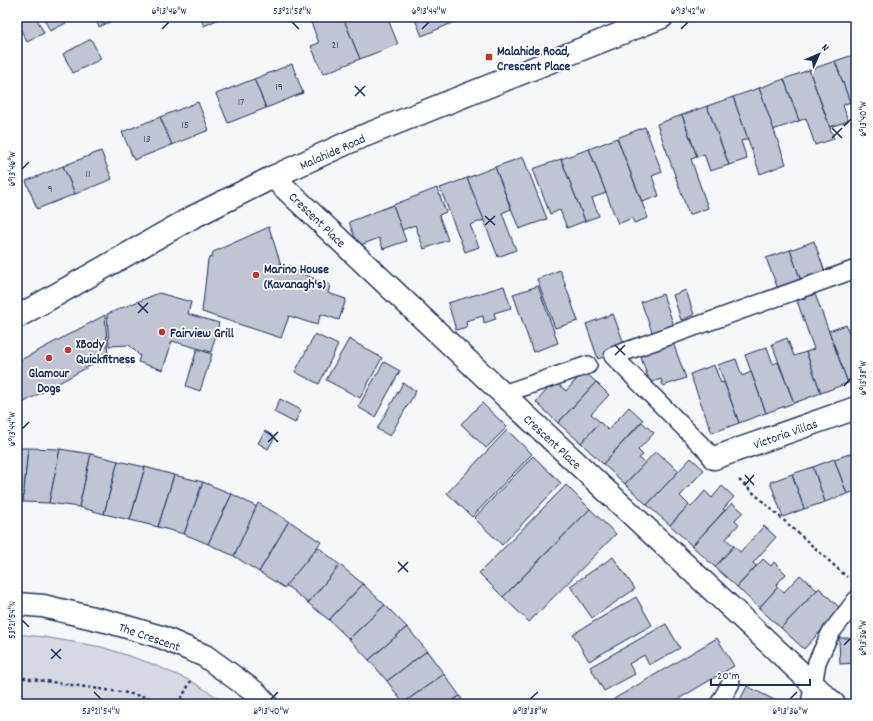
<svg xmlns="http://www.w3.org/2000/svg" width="873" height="721" viewBox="0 0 873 721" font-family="Dekko,sans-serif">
<rect width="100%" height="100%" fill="#f6f7f9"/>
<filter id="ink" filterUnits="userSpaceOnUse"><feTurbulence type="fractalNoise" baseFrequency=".025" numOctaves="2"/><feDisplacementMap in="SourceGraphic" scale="8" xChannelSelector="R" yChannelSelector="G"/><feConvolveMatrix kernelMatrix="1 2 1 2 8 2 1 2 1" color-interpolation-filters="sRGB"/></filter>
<g filter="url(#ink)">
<path fill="#d6d9e2" stroke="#7884a0" d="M17,634L44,637L102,647L150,663L191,681L220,699L225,704H17Z"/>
<g fill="#c0c4d3" stroke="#1b2f5e">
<path d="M17,17H36L44,33L27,42L20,28L17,30Z"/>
<path d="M43,17H63L66,23L50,31Z"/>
<path d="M94,17H115L116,19L99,27Z"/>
<path d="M200,17H223L204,26Z"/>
<path d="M309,17H343L360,59L323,74L311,46L319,43Z"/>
<path d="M343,17H387L398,44L360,59Z"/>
<path d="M414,17H458L459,20L422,36Z"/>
<path d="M91,39L101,59L73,73L63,54Z"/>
<path d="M856,54V120L835,61Z"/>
<path d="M835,61L850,102L843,105L848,121L830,127L809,70Z"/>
<path d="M292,64L303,93L266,108L254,79Z"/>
<path d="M809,70L834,139L815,145L806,118L799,121L784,79Z"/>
<path d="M254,79L266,108L228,123L216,94Z"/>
<path d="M784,79L799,121L773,130L759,88Z"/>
<path d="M759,88L786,164L760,174L733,97Z"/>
<path d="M733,97L748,139L741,141L747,159L729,165L707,106Z"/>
<path d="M198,102L209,130L172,145L160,117Z"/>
<path d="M707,106L729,165L710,171L704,154L697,157L682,115Z"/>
<path d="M682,115L697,157L691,159L708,208L689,215L657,124Z"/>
<path d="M160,117L172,145L134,160L122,132Z"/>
<path d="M645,127L662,172L652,176L659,196L642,202L617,138Z"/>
<path d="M617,138L648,218L634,223L632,218L618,224L589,149Z"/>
<path d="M589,149L606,193L592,198L599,216L585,221L561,159Z"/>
<path d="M101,151L112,179L75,194L63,166Z"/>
<path d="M523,157L547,219L519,229L495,167Z"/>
<path d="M561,159L585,221L567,228L560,210L550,214L533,169Z"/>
<path d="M63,166L75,194L37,209L26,181Z"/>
<path d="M495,167L511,209L502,213L516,250L498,257L467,178Z"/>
<path d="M467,178L484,220L470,225L479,247L465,252L440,188Z"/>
<path d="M437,188L446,212L439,215L448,240L424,249L415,225L402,230L393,205Z"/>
<path d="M393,205L406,241L383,249L379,238L358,246L349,222Z"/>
<path d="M269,227L281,265L330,285L328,293L346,299L339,320L321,314L317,325L289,316L281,338L202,312L208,259L212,257L213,252Z"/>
<path d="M856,232V246L852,234Z"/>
<path d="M814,241L825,272L801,281L790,250Z"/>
<path d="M790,250L801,281L778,289L766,258Z"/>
<path d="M560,270L578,321L555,328L537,279Z"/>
<path d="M504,286L511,308L494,313L496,319L484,323L483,316L466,321L467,327L456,330L448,303Z"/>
<path d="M538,286L558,343L533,352L513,294Z"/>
<path d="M686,290L694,315L681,320L673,295Z"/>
<path d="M159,293L191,302L188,314L219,323L211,352L172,341L163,370L138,362L140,356L129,345L109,346L107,314Z"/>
<path d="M663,294L675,329L654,337L641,302Z"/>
<path d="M815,294L848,383L821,393L806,352L814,349L797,301Z"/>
<path d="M613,314L626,349L598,359L586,324Z"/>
<path d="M105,315L108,356L17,406V362Z"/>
<path d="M846,325L850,336L856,334V381L848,383L829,331Z"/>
<path d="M315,334L338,345L319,384L295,372Z"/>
<path d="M787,338L794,356L806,352L821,393L794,403L772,344Z"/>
<path d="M349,339L382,358L360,398L326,380Z"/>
<path d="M673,343L686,378L663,386L661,379L650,383L640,355Z"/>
<path d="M767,347L773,364L778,362L794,403L766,413L745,355Z"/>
<path d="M197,349L212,354L200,391L186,386Z"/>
<path d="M736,359L742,376L751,372L766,413L739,423L718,365Z"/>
<path d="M384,362L400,371L375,417L358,407Z"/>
<path d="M714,365L721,383L724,382L739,423L712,433L690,374Z"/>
<path d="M584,371L596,382L558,423L536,402L555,381L566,391Z"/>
<path d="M596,382L609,395L591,414L600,422L581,443L558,423Z"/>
<path d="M403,383L416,391L390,436L377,429Z"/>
<path d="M280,399L301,410L295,423L274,412Z"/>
<path d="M482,403L507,427L486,448L461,424Z"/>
<path d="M629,407L643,420L603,464L581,443L600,422L608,430Z"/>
<path d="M642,422L654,433L638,450L643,455L639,458L645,463L625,484L603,464Z"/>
<path d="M507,430L532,454L472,517L447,493Z"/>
<path d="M265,431L275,437L268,449L258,443Z"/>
<path d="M17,448H28L23,502H17Z"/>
<path d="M28,448L60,449L49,503L23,502Z"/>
<path d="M60,449L91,454L79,507L49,503Z"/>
<path d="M656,451L679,471L647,505L625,484Z"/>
<path d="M856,452V491L847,494L834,459Z"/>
<path d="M91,454L118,461L104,514L79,507Z"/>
<path d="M533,456L561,483L502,545L474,518Z"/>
<path d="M691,458L704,470L680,496L689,505L670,525L647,505Z"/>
<path d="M834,459L847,494L825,502L813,467Z"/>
<path d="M118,461L145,467L130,520L104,514Z"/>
<path d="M145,467L174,475L158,527L130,520Z"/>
<path d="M813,467L825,502L804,509L792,474Z"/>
<path d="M792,474L804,509L783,517L770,482Z"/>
<path d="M174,475L203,482L184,534L158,527Z"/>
<path d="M203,482L232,494L208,544L184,534Z"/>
<path d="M566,485L590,509L503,597L479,573Z"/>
<path d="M722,486L734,497L723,509L725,510L692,546L670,525L689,505L691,507L705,491L712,498Z"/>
<path d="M232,494L257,507L234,556L208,544Z"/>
<path d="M258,503L289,521L259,572L234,556Z"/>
<path d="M732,503L743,512L735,520L739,524L726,539L734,546L715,567L692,546Z"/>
<path d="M590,509L616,534L529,622L503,597Z"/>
<path d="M289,521L321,542L285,588L259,572Z"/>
<path d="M764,526L776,537L753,563L756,566L737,587L715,567L734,546L740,552Z"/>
<path d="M318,547L340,565L308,603L286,585Z"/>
<path d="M613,557L635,589L592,618L570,586Z"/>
<path d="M763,559L771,566L774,562L786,574L776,585L778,587L759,608L737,587Z"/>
<path d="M340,565L363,584L329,620L308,603Z"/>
<path d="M800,575L817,590L781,628L759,608L778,587L784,592Z"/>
<path d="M363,584L385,605L349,639L329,620Z"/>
<path d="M819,588L841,609L804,649L781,628Z"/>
<path d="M636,597L652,625L589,661L573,634Z"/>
<path d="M385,605L407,627L369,660L349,639Z"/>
<path d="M856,610V636H854L852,612Z"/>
<path d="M666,624L680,648L649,665L644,655L629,664L635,674L604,691L590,667Z"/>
<path d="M407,627L427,651L387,681L369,660Z"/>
<path d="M717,638L734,666L670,704H618L614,699Z"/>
<path d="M839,638H856V663L840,664Z"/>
<path d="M427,651L444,674L403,703L387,681Z"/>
<path d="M444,674L460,696L447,704H404L403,703Z"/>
<path d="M747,686L782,704H738Z"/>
<path d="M460,696L464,704H447Z"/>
</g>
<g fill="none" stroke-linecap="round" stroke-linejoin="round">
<defs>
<g id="service">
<path d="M503,394L588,365"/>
<path d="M714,458L613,356L856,269"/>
<path d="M719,704L731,683"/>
<path d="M810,704L817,662L830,634L856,600"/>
</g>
<g id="minor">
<path d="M273,177L503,394L834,704"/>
<path d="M714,458L856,408"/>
<path d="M17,604L43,606L110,622L161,637L205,656L256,693L266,704"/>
</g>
<path id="secondary" d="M17,317L191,218L273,177L356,139L662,17"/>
</defs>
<use href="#service" stroke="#1b2f5e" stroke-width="20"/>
<use href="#minor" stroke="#1b2f5e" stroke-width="25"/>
<use href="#secondary" stroke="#1b2f5e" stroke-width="25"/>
<g stroke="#1b2f5e" stroke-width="2.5" stroke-dasharray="3 3" stroke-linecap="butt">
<path d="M739,480L847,577"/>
<path d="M17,677L127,693L158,700L168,704"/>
<path d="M178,704L191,681"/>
</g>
<use href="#service" stroke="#fff" stroke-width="17"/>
<use href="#minor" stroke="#fff" stroke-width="22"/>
<use href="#secondary" stroke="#fff" stroke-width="22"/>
</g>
</g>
<path fill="none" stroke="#1b2f5e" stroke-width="1.5" d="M292,22L299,29M162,29L169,22M422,29L429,22M681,29L688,22M355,86L365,96M355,96L365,86M844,126L851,119M832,128L842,138M832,138L842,128M22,169L29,162M485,216L495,225M485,225L495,216M138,303L148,313M138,313L148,303M615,345L625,355M615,355L625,345M844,386L851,378M22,429L29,422M268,432L278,442M268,442L278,432M745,475L754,485M745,485L754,475M398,562L408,572M398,572L408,562M22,620L29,627M844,645L851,638M51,649L61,659M51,659L61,649M94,692L101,699M271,699L278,692M530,699L538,692M790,699L797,692"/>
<g fill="#c8321e" stroke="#fff" stroke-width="1.5">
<rect x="485" y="53" width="8" height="8" rx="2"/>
<circle cx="256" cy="275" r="4"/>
<circle cx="162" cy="332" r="4"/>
<circle cx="68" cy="350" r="4"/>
<circle cx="49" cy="358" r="4"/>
</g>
<g text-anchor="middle" stroke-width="3.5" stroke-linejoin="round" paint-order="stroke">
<g font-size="11" fill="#44547b">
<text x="335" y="48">21</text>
<text x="279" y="90">19</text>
<text x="241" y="105">17</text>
<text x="185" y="128">15</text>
<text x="147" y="142">13</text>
<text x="88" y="177">11</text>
<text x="50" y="192">9</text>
</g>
<g font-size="13" font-weight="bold" fill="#1b2f5e" stroke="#fff" text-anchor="start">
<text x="497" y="55">Malahide Road,<tspan x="497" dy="15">Crescent Place</tspan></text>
<text x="264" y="273">Marino House<tspan x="264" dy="15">(Kavanagh's)</tspan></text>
<text x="170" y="337">Fairview Grill</text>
<text x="76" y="348">XBody<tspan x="76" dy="15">Quickfitness</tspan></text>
<text x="49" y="377" text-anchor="middle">Glamour<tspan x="49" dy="15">Dogs</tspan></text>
</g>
<g font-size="13" fill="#1b2f5e" stroke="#fff">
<text transform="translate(332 151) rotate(-24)" y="5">Malahide Road</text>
<text transform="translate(318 219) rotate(44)" y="5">Crescent Place</text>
<text transform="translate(785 433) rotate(-19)" y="5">Victoria Villas</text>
<text transform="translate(553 441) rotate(43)" y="5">Crescent Place</text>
<text transform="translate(150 636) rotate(19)" y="5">The Crescent</text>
</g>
</g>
<rect width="873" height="721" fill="none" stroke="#fff" stroke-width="44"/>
<g transform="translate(819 54) rotate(45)" stroke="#ffffff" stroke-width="3" paint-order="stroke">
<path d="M0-3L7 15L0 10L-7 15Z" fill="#1b2f5e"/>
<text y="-6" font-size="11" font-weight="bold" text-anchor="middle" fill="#1b2f5e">N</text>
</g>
<path d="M711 679v6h99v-6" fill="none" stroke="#1b2f5e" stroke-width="2"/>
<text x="717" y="679" font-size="12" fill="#1b2f5e" stroke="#ffffff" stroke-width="3" paint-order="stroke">20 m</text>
<rect x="22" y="22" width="829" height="677" fill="none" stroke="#1b2f5e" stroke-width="1.5"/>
<g font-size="10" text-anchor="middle" fill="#1b2f5e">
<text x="169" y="14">6°13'46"W</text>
<text x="292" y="14">53°21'58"N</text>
<text x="429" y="14">6°13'44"W</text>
<text x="688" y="14">6°13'42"W</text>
<text transform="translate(862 119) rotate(-90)" y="4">6°13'40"W</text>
<text transform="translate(11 169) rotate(-90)" y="4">6°13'46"W</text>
<text transform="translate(862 378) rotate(-90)" y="4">6°13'38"W</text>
<text transform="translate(11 429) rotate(-90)" y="4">6°13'44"W</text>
<text transform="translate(11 620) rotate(-90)" y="4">53°21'54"N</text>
<text transform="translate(862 638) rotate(-90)" y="4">6°13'36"W</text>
<text x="101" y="714">53°21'54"N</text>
<text x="271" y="714">6°13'40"W</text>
<text x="530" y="714">6°13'38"W</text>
<text x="790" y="714">6°13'36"W</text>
</g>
</svg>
